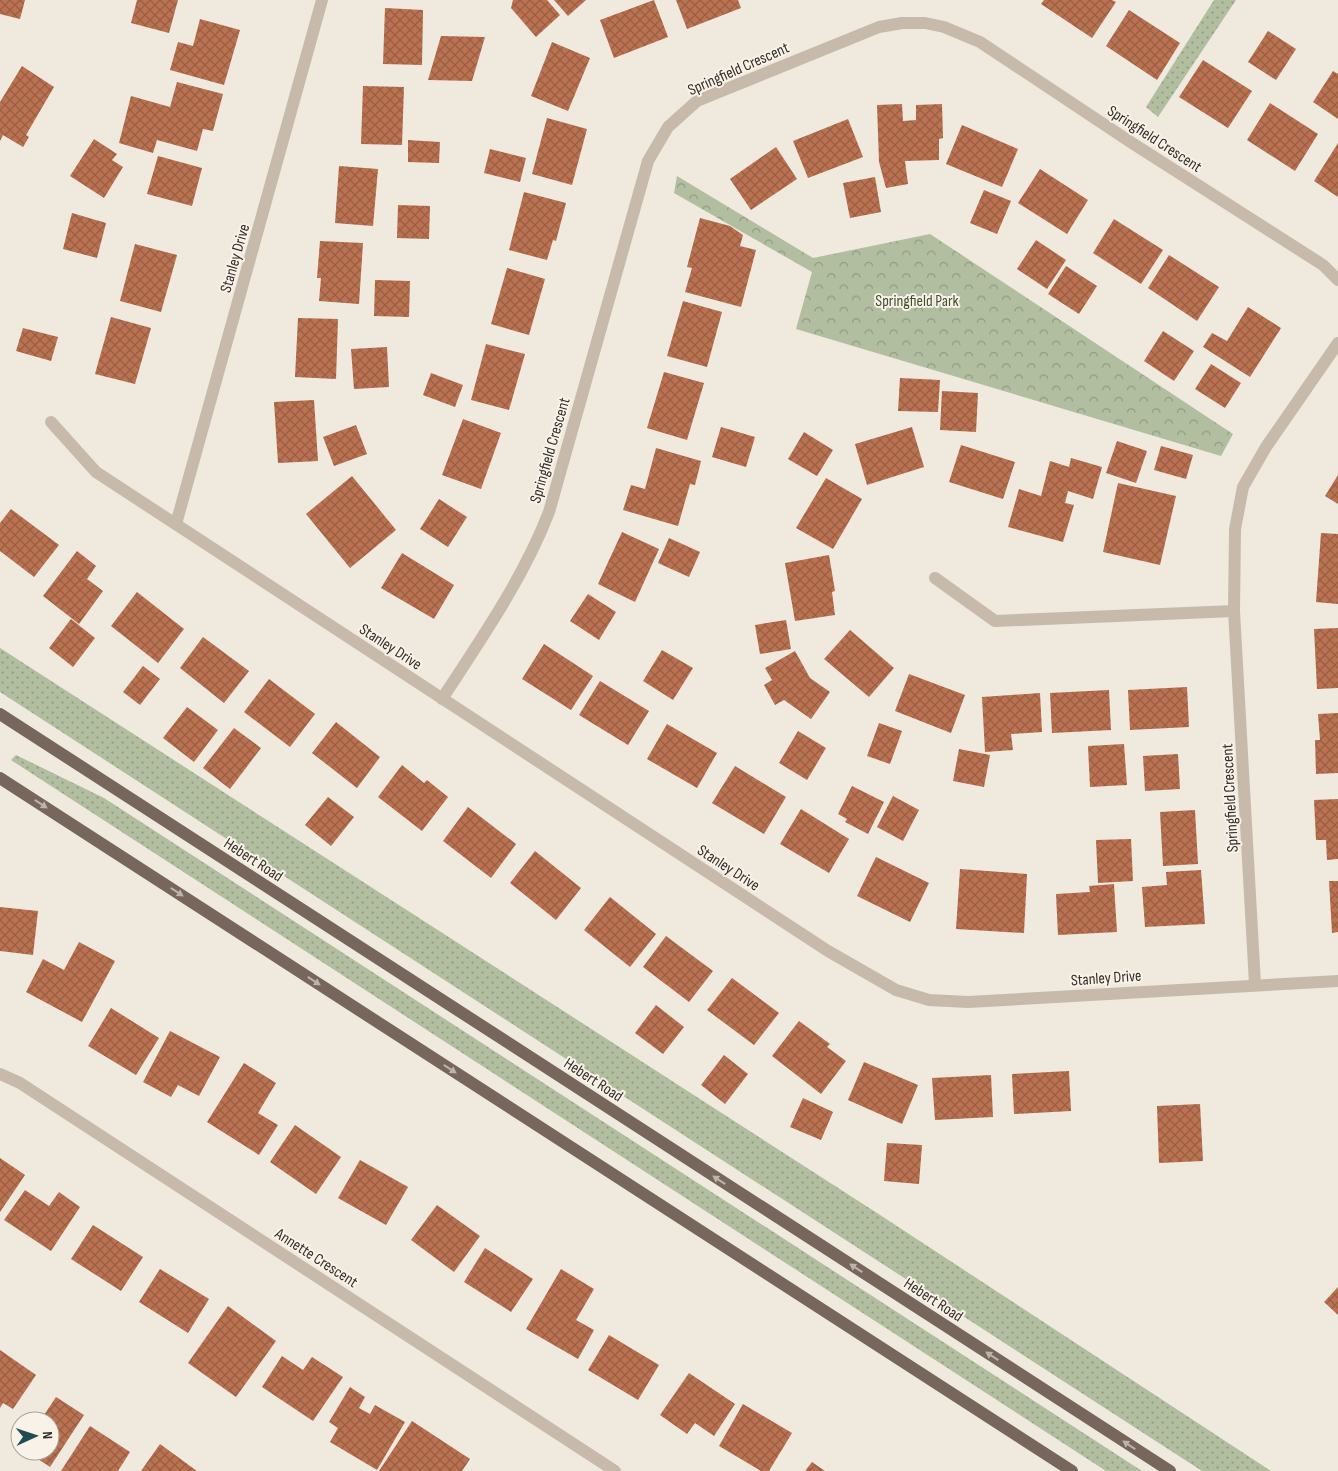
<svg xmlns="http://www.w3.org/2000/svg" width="1338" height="1471" viewBox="0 0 1338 1471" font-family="'Sofia Sans Condensed',sans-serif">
<defs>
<pattern id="grass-dots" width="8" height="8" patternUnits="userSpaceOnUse" patternTransform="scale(1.25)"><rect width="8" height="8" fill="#b1be9f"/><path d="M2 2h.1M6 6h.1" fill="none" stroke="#919b82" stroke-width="1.8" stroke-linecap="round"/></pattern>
<pattern id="park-crowns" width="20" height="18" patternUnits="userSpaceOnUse" patternTransform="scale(1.25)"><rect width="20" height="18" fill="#b1be9f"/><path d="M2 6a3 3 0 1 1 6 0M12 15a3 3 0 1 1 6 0" fill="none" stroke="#919b82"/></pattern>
<pattern id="building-cross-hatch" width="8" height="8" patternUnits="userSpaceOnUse" patternTransform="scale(1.25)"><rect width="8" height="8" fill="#bb7251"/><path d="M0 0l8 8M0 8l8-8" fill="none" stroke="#995e43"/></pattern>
</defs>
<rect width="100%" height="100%" fill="#f0e9de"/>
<g fill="url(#grass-dots)">
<path d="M1214,0H1236L1158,117L1146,107Z"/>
<path d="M0,648L877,1213L1271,1471H1202L0,692Z"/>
<path d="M16,755L104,798L1142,1471H1106L11,760Z"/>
</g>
<path fill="url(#park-crowns)" d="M677,176L813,258L930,234L1233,434L1221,456L796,329L812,272L674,193Z"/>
<g fill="url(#building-cross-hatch)">
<path d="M0,0H25L20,19L0,14Z"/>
<path d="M137,0H178L169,33L131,23Z"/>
<path d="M513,0H547L560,15L536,37L511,8Z"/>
<path d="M554,0H586L568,16Z"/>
<path d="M654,0L668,37L614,58L600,20Z"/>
<path d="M676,0H738L741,8L687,29Z"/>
<path d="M1044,0H1112L1116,2L1092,38L1041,4Z"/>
<path d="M385,8L423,10L422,65L383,64Z"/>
<path d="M1129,10L1180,43L1157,80L1106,46Z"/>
<path d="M200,19L240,30L224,85L170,70L178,42L193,46Z"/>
<path d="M1268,31L1296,49L1276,80L1248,62Z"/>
<path d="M441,36L485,37L472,81L428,80Z"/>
<path d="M552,42L590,58L568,111L531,96Z"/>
<path d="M1203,60L1252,91L1228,128L1179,97Z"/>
<path d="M22,66L54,87L26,135L29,137L23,147L3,135L0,141V102Z"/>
<path d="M1333,71L1338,74V119L1313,102Z"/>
<path d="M177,82L223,94L213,131L203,129L197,151L157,140L153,153L119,143L131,96L170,107Z"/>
<path d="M363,86L404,87L402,145L361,144Z"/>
<path d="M1270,103L1318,134L1295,171L1247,140Z"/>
<path d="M902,104L903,121L916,120V105L942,104L943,138L939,139V160L905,161L908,184L886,188L879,162L877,105Z"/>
<path d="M547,118L587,129L572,185L532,174Z"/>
<path d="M848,119L863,157L808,178L793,141Z"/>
<path d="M962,125L1018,149L1002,187L946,164Z"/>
<path d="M94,139L117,154L112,160L123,167L104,198L70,176Z"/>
<path d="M408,140L440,142L439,163L408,162Z"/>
<path d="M1338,143V197L1314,181Z"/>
<path d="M776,147L797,179L751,210L730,179Z"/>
<path d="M490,149L526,158L520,182L484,173Z"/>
<path d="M158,156L202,168L192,206L147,194Z"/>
<path d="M339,166L378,169L373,226L335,223Z"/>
<path d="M1040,169L1088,200L1067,234L1018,203Z"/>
<path d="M875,177L881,212L850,218L843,183Z"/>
<path d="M984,190L1011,201L997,234L970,223Z"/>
<path d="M524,192L566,203L556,241L553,240L547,260L509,250Z"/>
<path d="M398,205L430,206L429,239L397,238Z"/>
<path d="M72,213L106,223L97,258L63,249Z"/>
<path d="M700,218L730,226L743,235L740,246L756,250L741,307L685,292L692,268L687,267Z"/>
<path d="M1114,219L1163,250L1141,284L1093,253Z"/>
<path d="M1036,240L1066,260L1047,289L1017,269Z"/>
<path d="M320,241L363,243L359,304L319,301L321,278H317Z"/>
<path d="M135,244L177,255L161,312L120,301Z"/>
<path d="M1169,255L1219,287L1197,321L1148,288Z"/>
<path d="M1066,266L1097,286L1079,314L1048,294Z"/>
<path d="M507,268L545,279L529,335L491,324Z"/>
<path d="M375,280L410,281L409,317L374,316Z"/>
<path d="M683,301L722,312L707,367L667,356Z"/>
<path d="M1248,307L1281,328L1250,377L1203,347L1212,333L1227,341Z"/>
<path d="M111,317L151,328L135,384L95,374Z"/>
<path d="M298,318L338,319L336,379L295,377Z"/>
<path d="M23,328L58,337L51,361L16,351Z"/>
<path d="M1163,331L1194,351L1174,381L1144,361Z"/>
<path d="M486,344L525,354L509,410L471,400Z"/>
<path d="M387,347L389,387L354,389L351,349Z"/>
<path d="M1211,364L1241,383L1225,408L1195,389Z"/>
<path d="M664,372L704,383L687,440L647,428Z"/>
<path d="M431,373L463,385L455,407L423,395Z"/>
<path d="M900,378L940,380L938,412L898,411Z"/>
<path d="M942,391L978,393L976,432L940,430Z"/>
<path d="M314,400L318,461L278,463L274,402Z"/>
<path d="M463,419L501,433L481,489L442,475Z"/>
<path d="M356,425L367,454L334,466L323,437Z"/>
<path d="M721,427L755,437L746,467L712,457Z"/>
<path d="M912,427L924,467L867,485L855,444Z"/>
<path d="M804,432L833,450L817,476L788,459Z"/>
<path d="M1117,441L1147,451L1136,483L1106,473Z"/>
<path d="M961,445L1015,462L1003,499L949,482Z"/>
<path d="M1161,446L1193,455L1186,479L1154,470Z"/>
<path d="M656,448L701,461L695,485L690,484L678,526L623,510L631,485L645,489Z"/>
<path d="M1071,458L1102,467L1093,499L1068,491L1065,503L1074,505L1063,542L1008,527L1019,489L1041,496L1050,461L1069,467Z"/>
<path d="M1338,475V504L1325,496Z"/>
<path d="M352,476L396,530L350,568L306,514Z"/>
<path d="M826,478L862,499L833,549L796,528Z"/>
<path d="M1118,483L1176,496L1160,565L1103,552Z"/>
<path d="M439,499L467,517L448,547L420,529Z"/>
<path d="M11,509L59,545L34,577L0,551V523Z"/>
<path d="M622,532L659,549L635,602L598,584Z"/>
<path d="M1321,533L1338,534V604L1316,602Z"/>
<path d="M669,538L700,552L689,577L658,563Z"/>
<path d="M77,551L96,566L87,579L103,591L79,624L43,596Z"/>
<path d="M402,553L454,585L434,619L381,588Z"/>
<path d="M829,555L835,591L832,592L835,615L795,621L785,563Z"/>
<path d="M137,592L184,629L158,663L111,626Z"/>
<path d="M588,594L616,612L599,640L570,621Z"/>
<path d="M71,619L95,638L73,667L49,648Z"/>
<path d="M786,620L791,649L760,654L755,625Z"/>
<path d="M1338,628V688L1317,689L1314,629Z"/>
<path d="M850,630L894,668L869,697L824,659Z"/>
<path d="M203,637L249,671L224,703L180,668Z"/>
<path d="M544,644L593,676L571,710L522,679Z"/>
<path d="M662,650L693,668L673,700L643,681Z"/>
<path d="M795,651L810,678L830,692L811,719L784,700L775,705L764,685L772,680L765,668Z"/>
<path d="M143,666L160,679L140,705L123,692Z"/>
<path d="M909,674L965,695L951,733L895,711Z"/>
<path d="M269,679L315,714L290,747L244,712Z"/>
<path d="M600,681L649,711L628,745L579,715Z"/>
<path d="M1187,687L1189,727L1130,730L1128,690Z"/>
<path d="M1109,690L1111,730L1052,733L1050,693Z"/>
<path d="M1040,693L1042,732L1011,734L1013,750L985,752L982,697Z"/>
<path d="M187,707L218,730L194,762L163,738Z"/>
<path d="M1338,713V773L1316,774L1315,740H1320L1318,714Z"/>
<path d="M336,722L380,757L357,788L312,753Z"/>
<path d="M879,723L902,731L890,764L867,756Z"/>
<path d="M667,724L717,753L697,788L647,759Z"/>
<path d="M234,728L261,748L230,789L203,768Z"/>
<path d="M798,731L826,748L807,780L779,763Z"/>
<path d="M1124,744L1127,785L1090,787L1088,746Z"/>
<path d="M959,749L990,755L984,787L953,781Z"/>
<path d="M1178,754L1180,789L1145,791L1143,756Z"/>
<path d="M402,765L424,783L427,780L448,797L422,831L378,797Z"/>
<path d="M735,766L786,797L764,834L712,803Z"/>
<path d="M852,786L884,802L868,834L845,822L847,819L838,814Z"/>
<path d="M893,796L919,810L903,841L877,827Z"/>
<path d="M328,797L354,817L331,846L305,825Z"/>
<path d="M1338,799V859L1327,860L1326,840H1316L1314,800Z"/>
<path d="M468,807L516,844L491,878L443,841Z"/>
<path d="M801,809L849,839L829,873L780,844Z"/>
<path d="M1195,810L1198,864L1163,866L1160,812Z"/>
<path d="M1131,839L1133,881L1098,883L1096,840Z"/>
<path d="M535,851L581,888L556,920L510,883Z"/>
<path d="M876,857L929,883L910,922L857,896Z"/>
<path d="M960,869L1027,874L1024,933L956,929Z"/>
<path d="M1201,870L1205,924L1145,927L1142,887L1167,885L1166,872Z"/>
<path d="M1329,881H1338V932L1332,933Z"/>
<path d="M1114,884L1117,932L1058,935L1056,894L1090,892L1089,886Z"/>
<path d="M610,897L656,934L630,967L584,930Z"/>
<path d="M0,907L38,911L33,955L0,951Z"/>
<path d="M666,936L713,971L689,1002L643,967Z"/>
<path d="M79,942L115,961L82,1022L26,992L43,959L64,970Z"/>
<path d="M732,978L779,1013L754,1045L707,1010Z"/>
<path d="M656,1005L684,1027L663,1054L635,1033Z"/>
<path d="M111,1008L159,1038L136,1075L88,1046Z"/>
<path d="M799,1021L830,1044L827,1047L846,1061L821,1094L772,1056Z"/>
<path d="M170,1031L220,1057L199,1096L178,1085L171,1097L143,1082Z"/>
<path d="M724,1055L748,1074L725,1104L701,1085Z"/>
<path d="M864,1062L918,1085L902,1124L848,1100Z"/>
<path d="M244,1063L276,1083L258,1113L278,1125L259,1155L207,1122Z"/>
<path d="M1069,1071L1071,1111L1014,1114L1012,1074Z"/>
<path d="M991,1075L993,1117L935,1120L932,1078Z"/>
<path d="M803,1098L833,1112L821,1140L790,1127Z"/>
<path d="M1200,1104L1203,1161L1159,1163L1157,1106Z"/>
<path d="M295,1125L341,1157L316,1194L270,1162Z"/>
<path d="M887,1143L922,1145L919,1184L884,1181Z"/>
<path d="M0,1158L25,1175L0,1212Z"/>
<path d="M360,1160L408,1187L386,1225L338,1198Z"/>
<path d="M25,1190L49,1206L59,1192L80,1207L51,1251L4,1220Z"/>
<path d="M437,1205L480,1236L454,1272L411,1240Z"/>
<path d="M93,1225L143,1257L121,1291L71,1259Z"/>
<path d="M485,1248L533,1279L511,1312L464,1282Z"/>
<path d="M160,1269L209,1299L188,1333L139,1302Z"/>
<path d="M561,1269L594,1289L576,1320L594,1330L578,1359L526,1329Z"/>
<path d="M1338,1287V1315L1324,1302Z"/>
<path d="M228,1306L276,1341L236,1397L188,1363Z"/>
<path d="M609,1335L659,1365L638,1400L588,1370Z"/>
<path d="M0,1350L36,1375L13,1409L3,1403L0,1408Z"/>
<path d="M282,1356L303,1370L312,1357L343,1377L313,1421L262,1387Z"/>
<path d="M689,1373L735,1404L714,1436L695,1423L687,1434L660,1415Z"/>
<path d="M350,1387L365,1397L359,1408L370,1414L375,1405L405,1422L377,1470L330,1442L338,1428L329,1422Z"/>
<path d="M56,1397L84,1415L50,1467L26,1451H50V1421H40Z"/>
<path d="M743,1404L792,1433L769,1471H761L719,1446Z"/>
<path d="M412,1421L470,1459L462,1471H379Z"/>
<path d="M90,1426L130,1452L118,1471H61Z"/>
<path d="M160,1444L197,1471H141Z"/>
<path d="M812,1462L825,1471H805Z"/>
</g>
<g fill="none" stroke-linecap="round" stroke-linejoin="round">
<g stroke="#c7baaa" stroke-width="12">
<path d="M51,422L96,472L828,951L896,990L929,1000L968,1002L1338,981"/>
<path d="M176,524L322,0"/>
<path d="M935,578L995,621L1234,611"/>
<path d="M442,699C481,639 523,579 549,512L648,161L668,127L697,101L879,27L902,23H925L944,27L980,42L1132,143L1323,265L1338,280"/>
<path d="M1255,984L1234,611L1235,529L1243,487L1266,447L1338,343"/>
<path d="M0,1074L20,1083L615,1471"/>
</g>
<g stroke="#76665c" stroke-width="12">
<path d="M0,714L1170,1471"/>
<path d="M0,778L1072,1471"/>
</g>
</g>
<defs><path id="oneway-solid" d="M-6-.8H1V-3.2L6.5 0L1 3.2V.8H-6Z" transform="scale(1.25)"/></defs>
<g fill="#beb3aa">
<use href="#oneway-solid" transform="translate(41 804) rotate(33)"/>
<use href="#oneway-solid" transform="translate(177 892) rotate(33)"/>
<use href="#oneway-solid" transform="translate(314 981) rotate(33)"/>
<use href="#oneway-solid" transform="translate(450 1069) rotate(33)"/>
<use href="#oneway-solid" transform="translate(719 1180) rotate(-147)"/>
<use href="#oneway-solid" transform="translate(856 1268) rotate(-147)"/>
<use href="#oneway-solid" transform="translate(992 1356) rotate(-147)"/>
<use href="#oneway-solid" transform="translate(1129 1445) rotate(-147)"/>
</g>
<g text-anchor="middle" stroke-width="4" stroke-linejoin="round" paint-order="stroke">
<g font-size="16" fill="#352e29" stroke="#f8f2e9">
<text transform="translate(738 68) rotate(-24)" y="6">Springfield Crescent</text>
<text transform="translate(1155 138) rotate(33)" y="6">Springfield Crescent</text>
<text transform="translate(234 258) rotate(-74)" y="6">Stanley Drive</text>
<text transform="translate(549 450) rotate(-74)" y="6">Springfield Crescent</text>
<text transform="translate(391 646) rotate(33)" y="6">Stanley Drive</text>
<text transform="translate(1229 798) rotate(-93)" y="6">Springfield Crescent</text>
<text transform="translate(254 859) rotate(33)" y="6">Hebert Road</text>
<text transform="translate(729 867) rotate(33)" y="6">Stanley Drive</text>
<text transform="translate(1106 977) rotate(-4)" y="6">Stanley Drive</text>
<text transform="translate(594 1079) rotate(33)" y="6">Hebert Road</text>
<text transform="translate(317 1257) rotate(33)" y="6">Annette Crescent</text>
<text transform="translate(934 1299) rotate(33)" y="6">Hebert Road</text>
</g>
<g font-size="16" fill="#42512f" stroke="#f8f2e9">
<text x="917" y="306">Springfield Park</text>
</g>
</g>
<g transform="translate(35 1436) rotate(87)"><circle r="24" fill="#f8f2e9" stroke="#aaa49c"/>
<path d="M0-4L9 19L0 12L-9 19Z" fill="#224c53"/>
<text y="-8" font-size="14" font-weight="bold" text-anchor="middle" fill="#352e29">N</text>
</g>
</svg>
